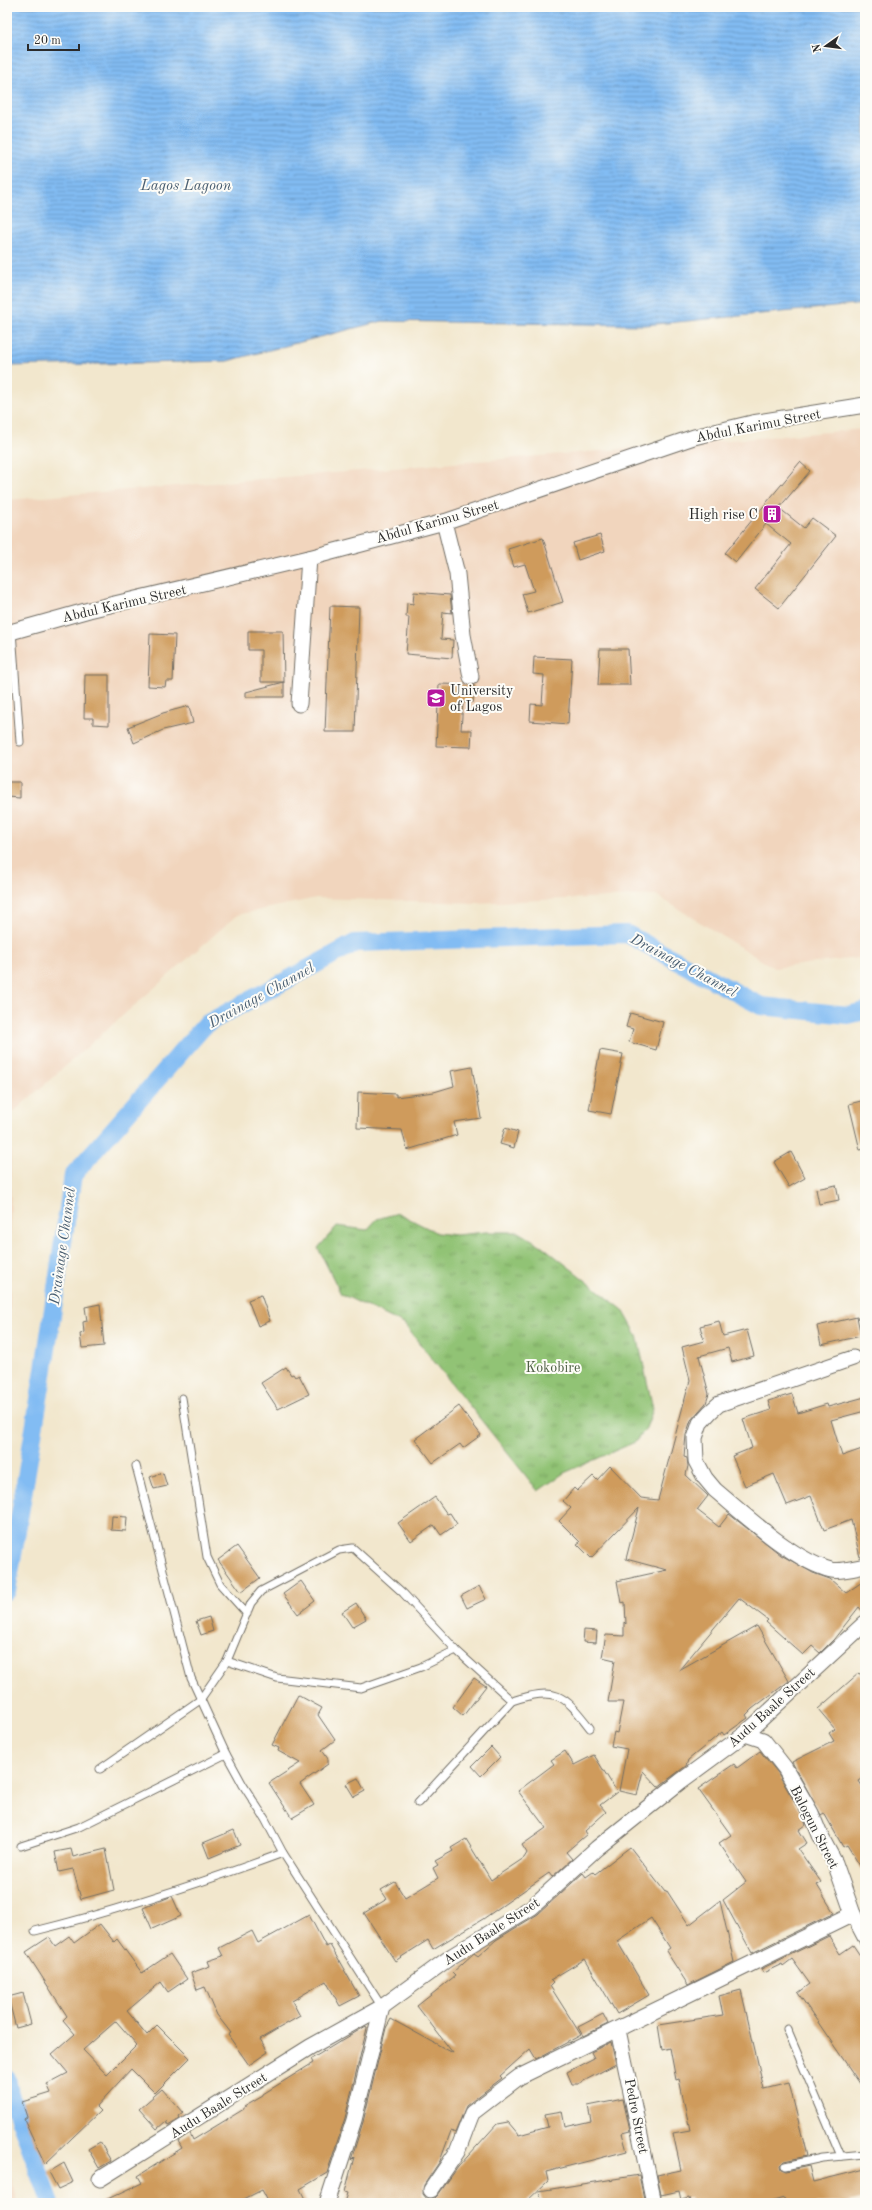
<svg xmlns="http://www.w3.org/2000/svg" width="872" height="2210" viewBox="0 0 872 2210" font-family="'Old Standard TT',serif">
<defs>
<pattern id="park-tufts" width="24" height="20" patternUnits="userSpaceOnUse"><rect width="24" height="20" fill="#91c374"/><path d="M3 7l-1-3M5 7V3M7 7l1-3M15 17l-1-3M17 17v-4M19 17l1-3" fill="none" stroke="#779f5f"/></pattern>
<pattern id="water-rules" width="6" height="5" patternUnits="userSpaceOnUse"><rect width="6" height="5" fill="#82bcf3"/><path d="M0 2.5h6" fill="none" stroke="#6b99c5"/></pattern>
</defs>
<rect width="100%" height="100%" fill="#fdfcf7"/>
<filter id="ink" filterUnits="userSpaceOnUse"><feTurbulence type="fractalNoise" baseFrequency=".025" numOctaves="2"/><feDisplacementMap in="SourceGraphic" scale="8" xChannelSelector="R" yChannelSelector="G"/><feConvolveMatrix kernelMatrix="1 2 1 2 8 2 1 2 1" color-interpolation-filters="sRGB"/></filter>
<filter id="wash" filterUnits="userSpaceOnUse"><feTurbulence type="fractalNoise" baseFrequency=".012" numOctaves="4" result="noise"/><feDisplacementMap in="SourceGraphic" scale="16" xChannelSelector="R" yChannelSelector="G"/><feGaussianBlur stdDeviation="0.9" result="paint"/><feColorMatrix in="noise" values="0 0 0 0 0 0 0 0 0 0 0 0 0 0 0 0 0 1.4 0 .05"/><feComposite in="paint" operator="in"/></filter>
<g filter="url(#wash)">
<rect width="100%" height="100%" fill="#f2e7cd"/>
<g fill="#f1d5bd">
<path d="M865,429V957L774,968L656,895L474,903L316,898L237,915L11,1114L10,1310L7,1335V500Z"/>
<path d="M7,2161L17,2203H7Z"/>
</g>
<path fill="url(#park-tufts)" stroke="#5e7750" d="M398,1213L437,1233L456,1235L486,1232H519L542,1246L623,1310L637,1335L653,1409L646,1428L635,1442L564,1473L538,1491L404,1324L341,1294L318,1248L337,1226L367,1230L377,1219Z"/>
<path fill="url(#water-rules)" stroke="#56748f" d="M7,7H865V304L645,325L382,321L227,361L7,366Z"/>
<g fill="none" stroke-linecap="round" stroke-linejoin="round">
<g stroke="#82bcf3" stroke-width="18">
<path d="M7,1591L44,1369L73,1175L206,1024L355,943L627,934L761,1006L848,1015L865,1011"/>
<path d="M7,2078L10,2094L51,2203"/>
</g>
</g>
<g id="blocks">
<g fill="#cf9b5b" fill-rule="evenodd">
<path d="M800,462L810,471L779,508L804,528L812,518L836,536L779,608L755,589L791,544L766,524L736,562L725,553Z"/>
<path d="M600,535L605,551L578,560L573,543Z"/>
<path d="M543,538L563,602L528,613L522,594L534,591L525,564L514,567L508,549Z"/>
<path d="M414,592L450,595L452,613L443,612L441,639L453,640L452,658L406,654L409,617H406L407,603L413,604Z"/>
<path d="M330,606L359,607L355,732H325Z"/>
<path d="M248,631H283L284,682H261V650H248Z"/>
<path d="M150,634L175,635L173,681H166L165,687L148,686Z"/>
<path d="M600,649H628L630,685H598Z"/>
<path d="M534,657L572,659L568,724L530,721L531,704L542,705L544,675L533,674Z"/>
<path d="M85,675H109V725L93,724V718H84Z"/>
<path d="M284,682V697H246V692Z"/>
<path d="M439,684L474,685L473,702H463L461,730H472L471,747L436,746Z"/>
<path d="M189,706L193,723L163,730L134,743L128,727L163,713Z"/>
<path d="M7,782H20V798L7,797Z"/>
<path d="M630,1013L663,1022L656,1050L629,1042L633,1029L626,1027Z"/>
<path d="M600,1050L623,1054L611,1114L589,1110Z"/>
<path d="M472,1067L481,1118L454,1122L457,1135L407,1150L402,1130L357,1128L358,1092L396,1094V1097L434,1092L454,1086L451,1071Z"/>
<path d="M865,1100V1149L860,1150L849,1104Z"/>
<path d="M505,1128L518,1132L514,1148L500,1144Z"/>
<path d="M791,1152L805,1178L789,1187L774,1162Z"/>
<path d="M836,1185L839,1200L819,1204L816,1189Z"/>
<path d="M261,1295L270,1321L258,1326L248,1300Z"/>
<path d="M100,1304L104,1346L82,1348L80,1334L84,1333L83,1322L87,1321L85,1307Z"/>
<path d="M857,1317L861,1336L821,1345L817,1326Z"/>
<path d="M719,1321L723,1336L747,1330L754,1356L732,1362L728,1348L699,1356L709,1394L706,1403L691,1420L686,1435L684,1457L687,1458L688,1466L686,1475L708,1496L697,1510L719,1527L729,1514L781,1555L813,1573L830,1579L846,1593L865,1580V1614L859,1607L834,1639L820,1653L812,1646L803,1655L766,1622L768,1620L739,1598L679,1670L757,1626L789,1681L752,1709L746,1715L748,1718L724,1735L722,1732L688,1760L686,1766L658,1787L643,1771L637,1795L619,1791L627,1749L611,1746L614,1732L617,1733L623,1702H608L615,1660L602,1657L606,1635L624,1636V1622L626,1624L625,1602L621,1603L617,1581L667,1570L626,1559L639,1508L591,1558L577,1544L580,1542L559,1521L571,1508L563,1501L574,1488L577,1491L593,1476L597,1480L610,1466L641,1498L658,1500L690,1380L682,1347L704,1341L700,1326Z"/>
<path d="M286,1367L291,1375L293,1374L295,1377L299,1375L309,1394L278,1409L261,1383Z"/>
<path d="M792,1394L798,1413L827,1404L828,1407L865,1397V1411L831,1420L842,1456L865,1448V1556L860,1557L851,1520L824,1530L811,1496L787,1505L774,1474L745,1486L732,1456L752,1448L743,1419L771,1410L768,1401Z"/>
<path d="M459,1406L481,1435L463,1448L460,1444L433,1463L415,1439Z"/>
<path d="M163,1473L167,1486L154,1489L150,1477Z"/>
<path d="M435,1497L447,1514L450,1513L457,1524L441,1535L434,1525L411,1541L398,1523Z"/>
<path d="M112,1516L127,1517L126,1531L111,1530Z"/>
<path d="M237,1546L260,1578L241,1592L218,1560Z"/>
<path d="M301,1581L315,1601L298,1614L283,1594Z"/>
<path d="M479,1586L486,1599L467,1608L461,1596Z"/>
<path d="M356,1603L366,1619L352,1627L342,1612Z"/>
<path d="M209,1617L213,1631L201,1635L196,1621Z"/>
<path d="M584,1630L597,1631L596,1643L583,1642Z"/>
<path d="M859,1673L865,1680V1777L859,1781L865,1791V1874L847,1845L843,1847L824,1813L821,1815L792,1762L834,1741L829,1733L835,1729L818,1709Z"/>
<path d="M474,1678L486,1686L463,1716L453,1707Z"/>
<path d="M298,1695L322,1708L318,1715L335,1740L322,1750L328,1759V1764L300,1784L314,1805L292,1818L269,1783L300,1763L278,1751L279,1748L272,1745Z"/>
<path d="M491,1747L500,1757L481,1776L472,1766Z"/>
<path d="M565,1751L574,1765L594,1755L617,1792L600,1805L606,1812L585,1831L587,1834L566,1852L572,1859L552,1877L549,1873L483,1919L433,1949L428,1940L395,1961L364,1913L387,1899L381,1890L395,1882L405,1898L438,1878L433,1868L438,1865L435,1861L453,1851L451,1848L466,1839L491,1880L524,1858L527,1853L522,1845L546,1828L518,1791L554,1764L551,1760Z"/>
<path d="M760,1751L778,1773L803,1817L806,1825L799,1830L807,1843L798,1849L821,1882L817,1885L834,1913L752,1953L723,1900L746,1882L719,1843L731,1835L698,1789L734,1764L737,1768Z"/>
<path d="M358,1778L365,1791L354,1797L346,1784Z"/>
<path d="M234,1830L240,1845L209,1858L203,1843Z"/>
<path d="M630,1847L665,1892L667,1891L689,1925L720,1901L734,1962L688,1985L666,1951L670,1948L651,1918L617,1941L649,1995L617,2014L585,1959L550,1980L553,1983L550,1986L581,2035L536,2059L530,2049L500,2076L502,2078L466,2106L455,2133L451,2131L440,2161L424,2185L423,2194L427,2199L435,2198L438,2195L458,2167L497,2124L508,2122L519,2135L548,2127L545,2114L562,2111L565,2127L591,2121L588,2106L623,2099L630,2131L622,2133L627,2151L546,2172L548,2181L525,2203H345L348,2193L345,2192L354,2157L351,2160L363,2122L386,2028L391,2019L453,2053L417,2006L455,1976L452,1973L474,1953L478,1956L496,1940L538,1914L583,1873L586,1877L593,1872L595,1874Z"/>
<path d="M71,1849L73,1857L106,1849L114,1890L81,1899L73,1869L59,1872L55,1852Z"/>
<path d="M172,1896L181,1916L152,1929L143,1908Z"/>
<path d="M309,1915L326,1947L330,1945L359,1996L340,2006L326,1981L292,2001L300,2016L260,2039L268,2052L249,2065L228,2035L231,2033L217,2015L205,1987L197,1990L191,1973L210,1966L208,1961L223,1956L219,1948L252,1931L258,1943Z"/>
<path d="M100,1924L114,1942L117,1939L142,1973L170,1954L187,1979L168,1992L161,1982L127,2011L147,2035L157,2025L190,2058L155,2093L131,2069L96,2107L100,2111L45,2164L24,2119L27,2117L22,2102L51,2093L47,2084L68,2073L52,2054L75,2034L63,2020L67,2016L26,1952L49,1937L55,1946L69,1936L74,1943ZM116,2021L137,2045L107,2075L83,2050Z"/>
<path d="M829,1936L840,1954L853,1945L865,1963V2091L798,1993L810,1984L792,1959L783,1966L782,1964L763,1973L761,1969Z"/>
<path d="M741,1990L764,2089L789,2083L807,2156L784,2161L780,2165L781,2169L786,2171L809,2166L813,2182L865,2169V2198L845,2203H786L784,2198L766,2203H690L689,2198L681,2200L679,2191L661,2195L657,2175L681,2170L673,2133L690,2130L679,2079L676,2080L670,2048L662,2050L658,2025L723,2015L719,1996Z"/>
<path d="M23,1993L31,2024L16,2028L8,1997Z"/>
<path d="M603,2014L608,2024L583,2036L578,2027Z"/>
<path d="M366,2026L367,2028L345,2118L327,2173L300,2189L307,2203H269L262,2190L236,2203H99L142,2183L138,2176L182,2148L178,2141L190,2133L193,2140L244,2109V2107L263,2096V2094L313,2063L311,2059Z"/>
<path d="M611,2042L616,2064L578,2084H572L567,2072L594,2058L591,2052Z"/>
<path d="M162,2089L183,2113L179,2116L180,2118L168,2125L166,2121L157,2129L139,2109Z"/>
<path d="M100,2142L111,2161L99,2168L88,2149Z"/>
<path d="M64,2163L73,2182L58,2189L49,2172Z"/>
<path d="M639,2175L645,2203H542L539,2191Z"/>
</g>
</g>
</g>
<g filter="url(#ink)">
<use href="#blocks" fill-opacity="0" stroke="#716d64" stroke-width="1"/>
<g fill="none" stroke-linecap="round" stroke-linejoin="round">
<defs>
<g id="lane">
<path d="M12,631L20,742"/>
<path d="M182,1398L207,1557L220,1584L247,1614"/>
<path d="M136,1466L191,1678L226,1754L243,1785L265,1819L283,1853L382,2007"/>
<path d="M227,1661L277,1678L361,1688L421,1667L456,1650"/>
<path d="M100,1769L200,1700L227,1661L251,1603L261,1591L339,1550L353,1548L403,1593L456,1650L512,1701C556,1687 563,1693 590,1728"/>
<path d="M418,1803L512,1701"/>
<path d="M21,1846L79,1827L226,1754"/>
<path d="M35,1931C119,1910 201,1883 283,1853"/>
<path d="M787,2029L841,2156"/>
<path d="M785,2166L822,2158L865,2154"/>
</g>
<g id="street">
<path d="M444,522L457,574L463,635L471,677"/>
<path d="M7,633L89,610L309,558L444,522L694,437L752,423L865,405"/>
<path d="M299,704L309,558"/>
<path d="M853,1358L719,1404L710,1412L700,1423L695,1438L696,1461L705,1478L715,1490C745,1515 794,1561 831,1570C841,1572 855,1568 865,1566"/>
<path d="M745,1734L763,1740L785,1768L811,1813L820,1835L835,1863L853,1914L865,1937"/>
<path d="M618,2030L654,2203"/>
<path d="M100,2179L310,2047L382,2007L452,1956L532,1907L597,1848L681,1781L745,1734L865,1623"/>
<path d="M431,2190L457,2152L472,2113L519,2077L853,1914"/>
<path d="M327,2203L354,2120L382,2007"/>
</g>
</defs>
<use href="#lane" stroke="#716d64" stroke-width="9"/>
<use href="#street" stroke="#716d64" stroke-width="17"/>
<use href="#lane" stroke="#fff" stroke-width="7"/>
<use href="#street" stroke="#fff" stroke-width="15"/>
</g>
</g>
<defs>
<symbol id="building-square" viewBox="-11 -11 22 22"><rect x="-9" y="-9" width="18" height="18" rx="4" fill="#b5179e" stroke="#fdfcf7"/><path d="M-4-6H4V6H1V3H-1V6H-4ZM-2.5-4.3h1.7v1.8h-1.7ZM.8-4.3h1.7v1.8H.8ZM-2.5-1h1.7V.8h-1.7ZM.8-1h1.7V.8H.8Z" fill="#fff"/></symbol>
<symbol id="university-square" viewBox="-11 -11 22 22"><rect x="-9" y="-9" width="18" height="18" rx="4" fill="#b5179e" stroke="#fdfcf7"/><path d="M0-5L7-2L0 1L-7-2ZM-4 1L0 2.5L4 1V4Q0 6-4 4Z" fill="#fff"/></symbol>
</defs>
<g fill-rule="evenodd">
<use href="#building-square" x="761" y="503" width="22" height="22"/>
<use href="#university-square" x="425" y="687" width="22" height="22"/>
</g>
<g text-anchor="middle" stroke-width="4" stroke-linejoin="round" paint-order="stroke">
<g font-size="14" fill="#2b2b2b" stroke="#fdfcf7">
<text transform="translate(758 425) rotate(-11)" y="5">Abdul Karimu Street</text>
<text transform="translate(437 521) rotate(-16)" y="5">Abdul Karimu Street</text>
<text transform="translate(124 603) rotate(-13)" y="5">Abdul Karimu Street</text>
<text transform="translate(771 1707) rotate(-42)" y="5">Audu Baale Street</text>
<text transform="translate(815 1827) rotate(63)" y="5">Balogun Street</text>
<text transform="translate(491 1931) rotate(-33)" y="5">Audu Baale Street</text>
<text transform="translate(218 2105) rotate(-32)" y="5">Audu Baale Street</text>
<text transform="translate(637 2116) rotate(79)" y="5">Pedro Street</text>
</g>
<g font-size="14" fill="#2b2b2b" stroke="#fdfcf7" text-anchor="end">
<text x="758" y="519">High rise C</text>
<text x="450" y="695" text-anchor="start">University<tspan x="450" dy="16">of Lagos</tspan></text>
</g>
<g font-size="14" fill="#4f6045" stroke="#fdfcf7">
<text x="553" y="1372">Kokobire</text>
</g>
<g font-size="15" font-style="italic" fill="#495e71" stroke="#fdfcf7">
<text x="186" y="190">Lagos Lagoon</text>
<text transform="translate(684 965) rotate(28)" y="5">Drainage Channel</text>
<text transform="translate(261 995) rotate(-29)" y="5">Drainage Channel</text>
<text transform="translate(62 1246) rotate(-82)" y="5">Drainage Channel</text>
</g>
</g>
<rect width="872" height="2210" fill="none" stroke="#fdfcf7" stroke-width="24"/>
<g transform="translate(826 46) rotate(256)" stroke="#fdfcf7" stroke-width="3" paint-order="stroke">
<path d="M0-3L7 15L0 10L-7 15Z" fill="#2b2b2b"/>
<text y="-6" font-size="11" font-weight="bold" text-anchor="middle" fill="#2b2b2b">N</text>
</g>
<path d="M28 44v6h51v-6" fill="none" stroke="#2b2b2b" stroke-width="2"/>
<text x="34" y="44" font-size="12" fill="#2b2b2b" stroke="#fdfcf7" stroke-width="3" paint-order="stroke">20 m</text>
</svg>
